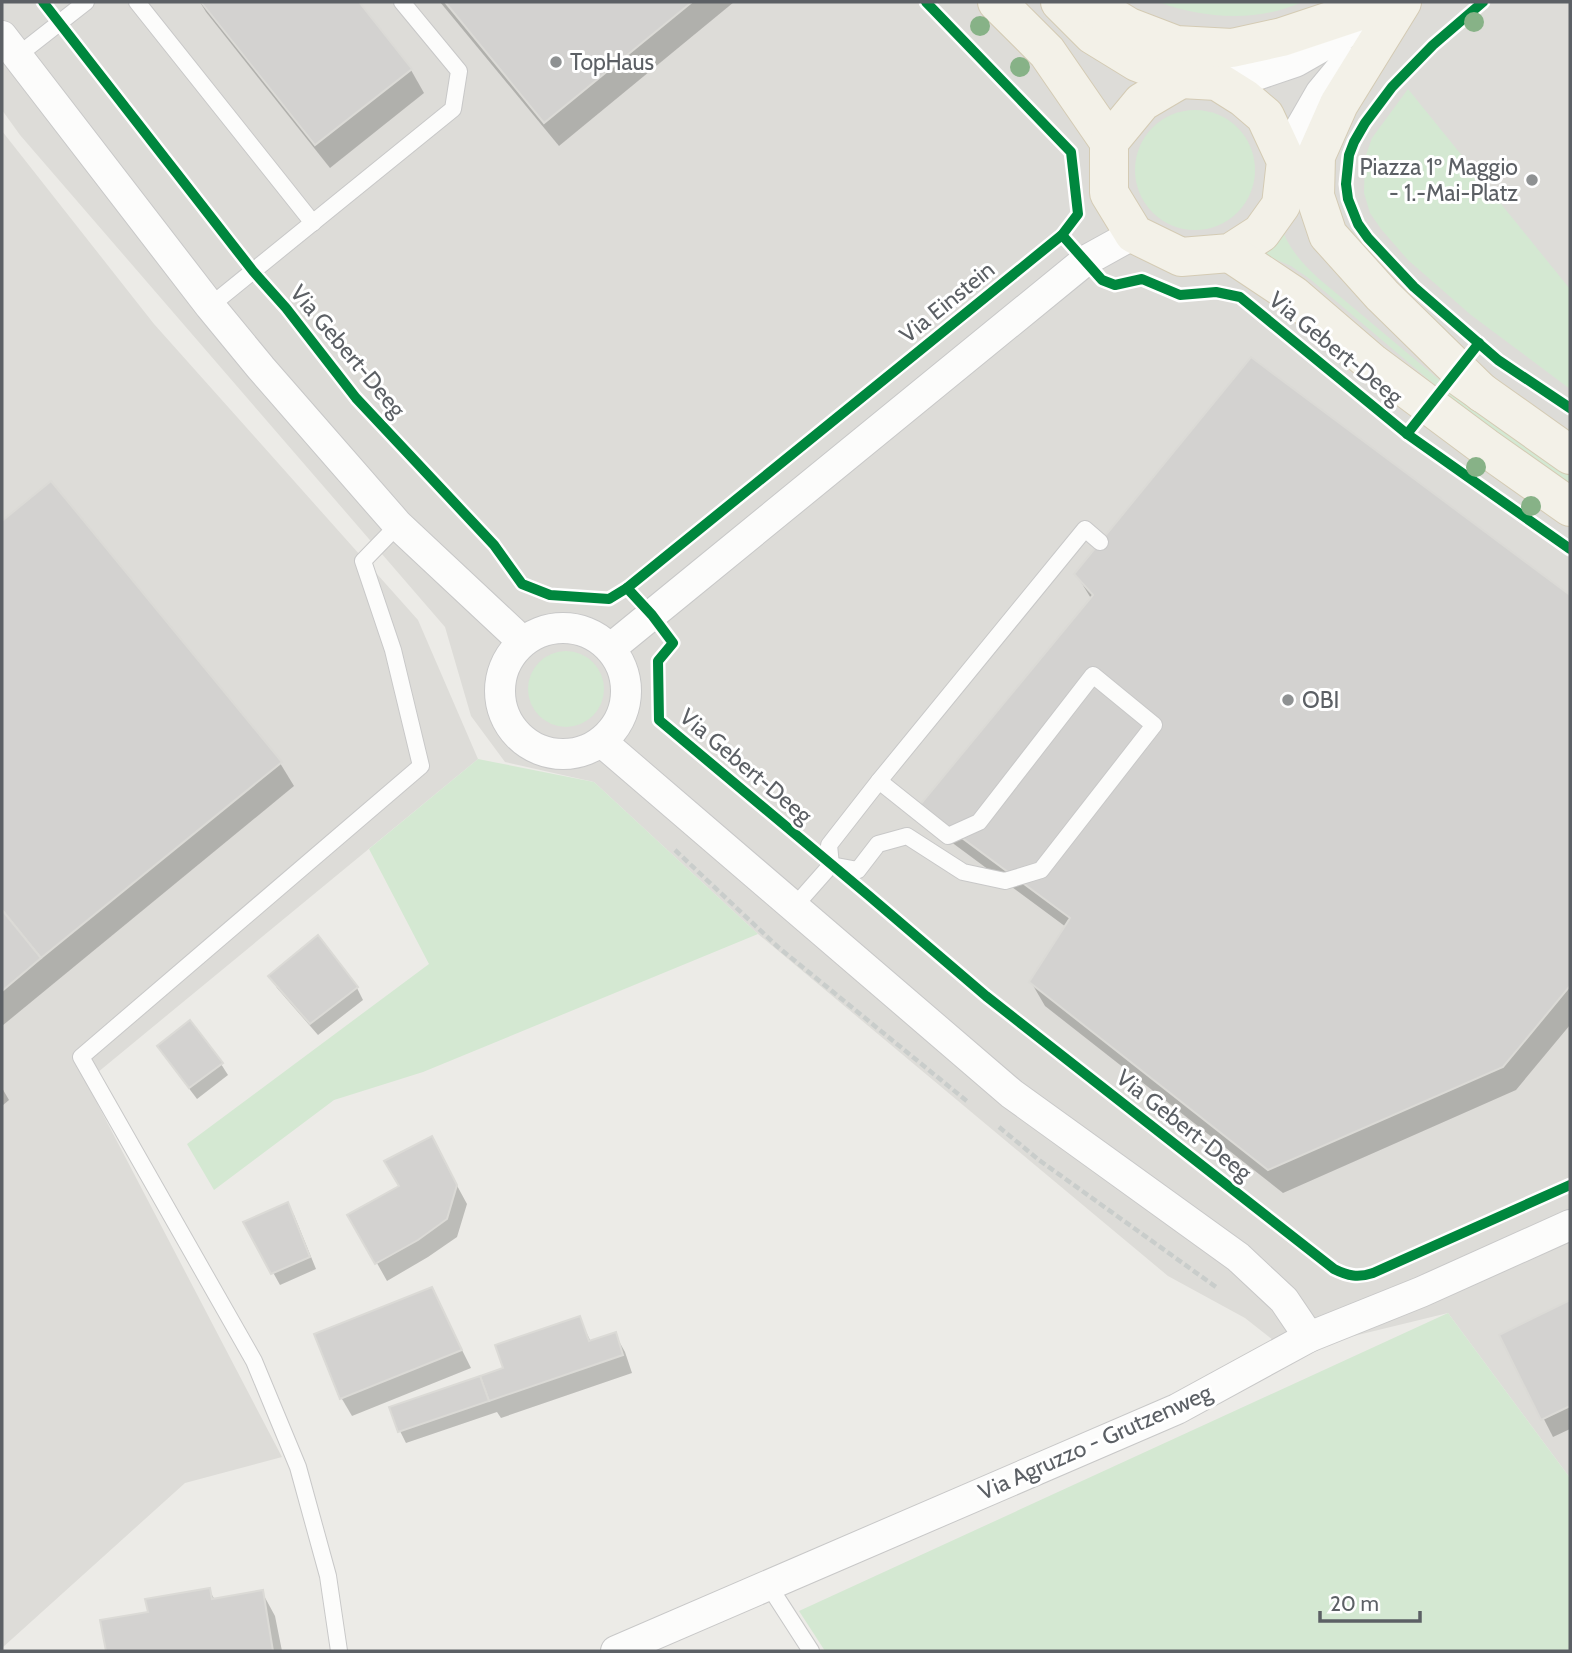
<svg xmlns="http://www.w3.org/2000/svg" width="1572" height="1653" viewBox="0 0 1572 1653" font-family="Cabin,sans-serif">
<rect width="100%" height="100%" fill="#ecebe7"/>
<g fill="#dddcd8">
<path d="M2,2H1570V1478L1448,1313L1288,1352L1245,1318L1168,1276L758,934L594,782L505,762L471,716L445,627L20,135L2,110Z"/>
<path d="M2,131L154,324L418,620L478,759L86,1082L282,1457L185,1483L2,1648Z"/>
</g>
<g fill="#d4e8d2">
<path d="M1159,2H1302C1259,22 1203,19 1159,2Z"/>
<path d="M1408,89L1570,289V389L1471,315L1408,260L1381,229L1370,213L1364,193L1365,158L1372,138Z"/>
<circle cx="1195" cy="170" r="60"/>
<path d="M1283,232C1291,251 1303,264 1318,278L1443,383L1570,474V485L1468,413L1310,279L1291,266L1261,253Z"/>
<circle cx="566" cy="689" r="38"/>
<path d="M478,759L594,782L758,934L423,1072L334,1100L214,1190L187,1144L429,964L369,849Z"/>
<path d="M1448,1313L1570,1478V1651H825L799,1611Z"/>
</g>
<g fill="#0003">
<path d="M200,2H357L411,70L424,93L330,168L206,12Z"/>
<path d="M440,2H734L559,146Z"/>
<path d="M1251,359L1570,597V1025L1516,1090L1283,1193L1045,1006L1031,982L1066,927L935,830L1092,600L1076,574Z"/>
<path d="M51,483L280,763L294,786L2,1026V523Z"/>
<path d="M271,977L357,988L363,1000L318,1035L277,988Z"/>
<path d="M159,1046L221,1064L228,1075L197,1099L166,1058Z"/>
<path d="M2,1088L9,1100L2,1106Z"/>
<path d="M441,1156L467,1204L457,1237L428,1257L387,1281L350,1215L401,1187Z"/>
<path d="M288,1204L294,1215L316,1269L280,1285L245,1222Z"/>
<path d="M432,1290L471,1368L352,1416L342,1399L316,1335Z"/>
<path d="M1570,1302V1429L1553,1437L1501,1335Z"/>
<path d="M579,1318L591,1342L615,1334L625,1352L632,1373L501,1418L497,1412L406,1443L400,1431L505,1369Z"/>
<path d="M209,1590L215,1600L262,1592L275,1616L282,1651H108L102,1622L150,1614Z"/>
</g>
<g fill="#d3d2d0" stroke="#dbdad6" stroke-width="2">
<path d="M201,2H359L412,69L315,145Z"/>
<path d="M445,2H692L544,123Z"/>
<path d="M1251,357L1570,595V986L1503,1067L1268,1170L1029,982L1070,918L919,806L1093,595L1074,574Z"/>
<path d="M51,481L282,762L41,958L2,910V521Z"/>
<path d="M2,910L41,958L2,991Z"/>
<path d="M318,935L358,987L310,1024L268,976Z"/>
<path d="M190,1020L223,1063L189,1088L157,1046Z"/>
<path d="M432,1136L457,1185L447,1219L418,1240L375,1264L347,1215L399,1186L384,1161Z"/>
<path d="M288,1202L310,1257L271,1274L243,1222Z"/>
<path d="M432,1287L462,1350L340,1399L314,1334Z"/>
<path d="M1570,1300V1406L1541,1420L1499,1335Z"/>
<path d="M580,1316L589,1341L616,1332L623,1355L489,1401L480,1376L503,1368L495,1345Z"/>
<path d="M480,1376L489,1401L398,1432L389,1407Z"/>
<path d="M210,1588L212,1599L263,1590L273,1651H106L100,1620L148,1612L145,1599Z"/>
</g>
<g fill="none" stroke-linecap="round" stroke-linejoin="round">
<defs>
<g id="service">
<path d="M137,2L313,223"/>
<path d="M17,56L86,2"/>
<path d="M210,306L453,109L459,71L402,2"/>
<path d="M831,865L858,870L878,844L907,836L963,872L1005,881L1041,870L1154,725L1093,675L979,822L948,836L879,781"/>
<path d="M793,908L831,865L829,845L879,781L1085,529L1100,542"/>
<path d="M769,1586L811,1651"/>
<path d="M339,1651L328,1576L298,1467L254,1361L81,1057L421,766L393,650L363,561L398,525"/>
</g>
<g id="minor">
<path d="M2,36L210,306L261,368L398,525L522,641"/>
<circle cx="563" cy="691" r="63"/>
<path d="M611,648L1085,261L1134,234"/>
<path d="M603,743L1012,1094L1238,1257L1284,1300L1309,1337"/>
<path d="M616,1651L1177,1409L1309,1337L1421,1292L1570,1225"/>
</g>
<g id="secondary">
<path d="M1217,81L1250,73L1294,58L1359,21"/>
<path d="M1286,161L1324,95L1348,66"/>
</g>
<g id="primary">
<path d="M997,2L1047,52L1109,142V193L1134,234L1181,257L1230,253L1261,233L1281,205L1286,161L1265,116L1244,98L1217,81L1181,79L1137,62L1093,35L1060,2"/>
<path d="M1402,2L1339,104L1316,156L1315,196L1328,235L1382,295L1482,393"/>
<path d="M1091,4L1129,27L1176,45L1232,48L1282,37L1387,2"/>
<path d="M1109,142L1142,102L1181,79"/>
<path d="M1230,253L1293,295L1371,362L1485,447L1570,507"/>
<path d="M1460,377L1570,455"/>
</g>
</defs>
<use href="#service" stroke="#c8c8c8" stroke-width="18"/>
<use href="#minor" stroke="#c8c8c8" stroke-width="32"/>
<use href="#secondary" stroke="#c9c9c9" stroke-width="40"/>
<use href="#primary" stroke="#d4cbb4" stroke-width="40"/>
<g stroke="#c9cdcb" stroke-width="4.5" stroke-dasharray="7 3.5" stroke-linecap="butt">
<path d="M675,850L778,947L968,1102"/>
<path d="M999,1127L1039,1160L1216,1287"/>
</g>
<use href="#service" stroke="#fcfcfb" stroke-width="16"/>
<use href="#minor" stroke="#fcfcfb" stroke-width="30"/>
<use href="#secondary" stroke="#fcfcfb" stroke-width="38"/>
<use href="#primary" stroke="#f3f1e8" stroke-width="38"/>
<defs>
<g id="cycleway">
<path d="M43,2L253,271L286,308L356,398L494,545L522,584L550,595L609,599L627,588L652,615L673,643L658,661L659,720L868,895L986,996L1334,1269C1348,1276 1358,1278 1373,1273L1570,1185"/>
<path d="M1483,2L1433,45L1392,87L1365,123L1354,142L1349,155L1346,184L1348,199L1358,224L1368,238L1414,287L1498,360L1570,408"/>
<path d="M1062,235L1102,280L1115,285L1142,279L1180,295L1216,292L1240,297L1407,434L1570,549"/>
<path d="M1407,434L1479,343"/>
<path d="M627,588L1062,235L1078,214L1071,152L926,2"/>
</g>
</defs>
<use href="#cycleway" stroke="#fff" stroke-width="15"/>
<use href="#cycleway" stroke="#00873e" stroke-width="10"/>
</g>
<g fill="#87b287">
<circle cx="1474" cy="22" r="10"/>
<circle cx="980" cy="26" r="10"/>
<circle cx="1020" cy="67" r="10"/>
<circle cx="1476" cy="467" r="10"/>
<circle cx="1531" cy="506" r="10"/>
</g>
<g fill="#8e9192" stroke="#fff" stroke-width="2.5">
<circle cx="556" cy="62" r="7"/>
<circle cx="1532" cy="180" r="7"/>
<circle cx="1288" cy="700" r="7"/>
</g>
<g text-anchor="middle" stroke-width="6" stroke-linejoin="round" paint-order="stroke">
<g font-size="23" fill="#5c6065" stroke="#fff" text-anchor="start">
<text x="570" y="70">TopHaus</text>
<text x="1518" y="175" text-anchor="end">Piazza 1º Maggio<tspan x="1518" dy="26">- 1.-Mai-Platz</tspan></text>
<text x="1302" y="708">OBI</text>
</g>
<g font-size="23" fill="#5c6065" stroke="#fff">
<text transform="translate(947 302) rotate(-39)" y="8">Via Einstein</text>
<text transform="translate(1336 348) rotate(39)" y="8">Via Gebert-Deeg</text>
<text transform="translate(348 351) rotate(50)" y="8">Via Gebert-Deeg</text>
<text transform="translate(746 766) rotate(40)" y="8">Via Gebert-Deeg</text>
<text transform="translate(1184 1125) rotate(38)" y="8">Via Gebert-Deeg</text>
<text transform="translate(1095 1442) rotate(-24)" y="8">Via Agruzzo - Grutzenweg</text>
</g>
</g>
<rect width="1572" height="1653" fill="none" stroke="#5c6065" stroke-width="7"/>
<path d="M1320 1611v10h100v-10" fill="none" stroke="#5c6065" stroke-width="3.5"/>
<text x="1330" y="1611" font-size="21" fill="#5c6065" stroke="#ffffff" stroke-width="5" paint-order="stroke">20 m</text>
</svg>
